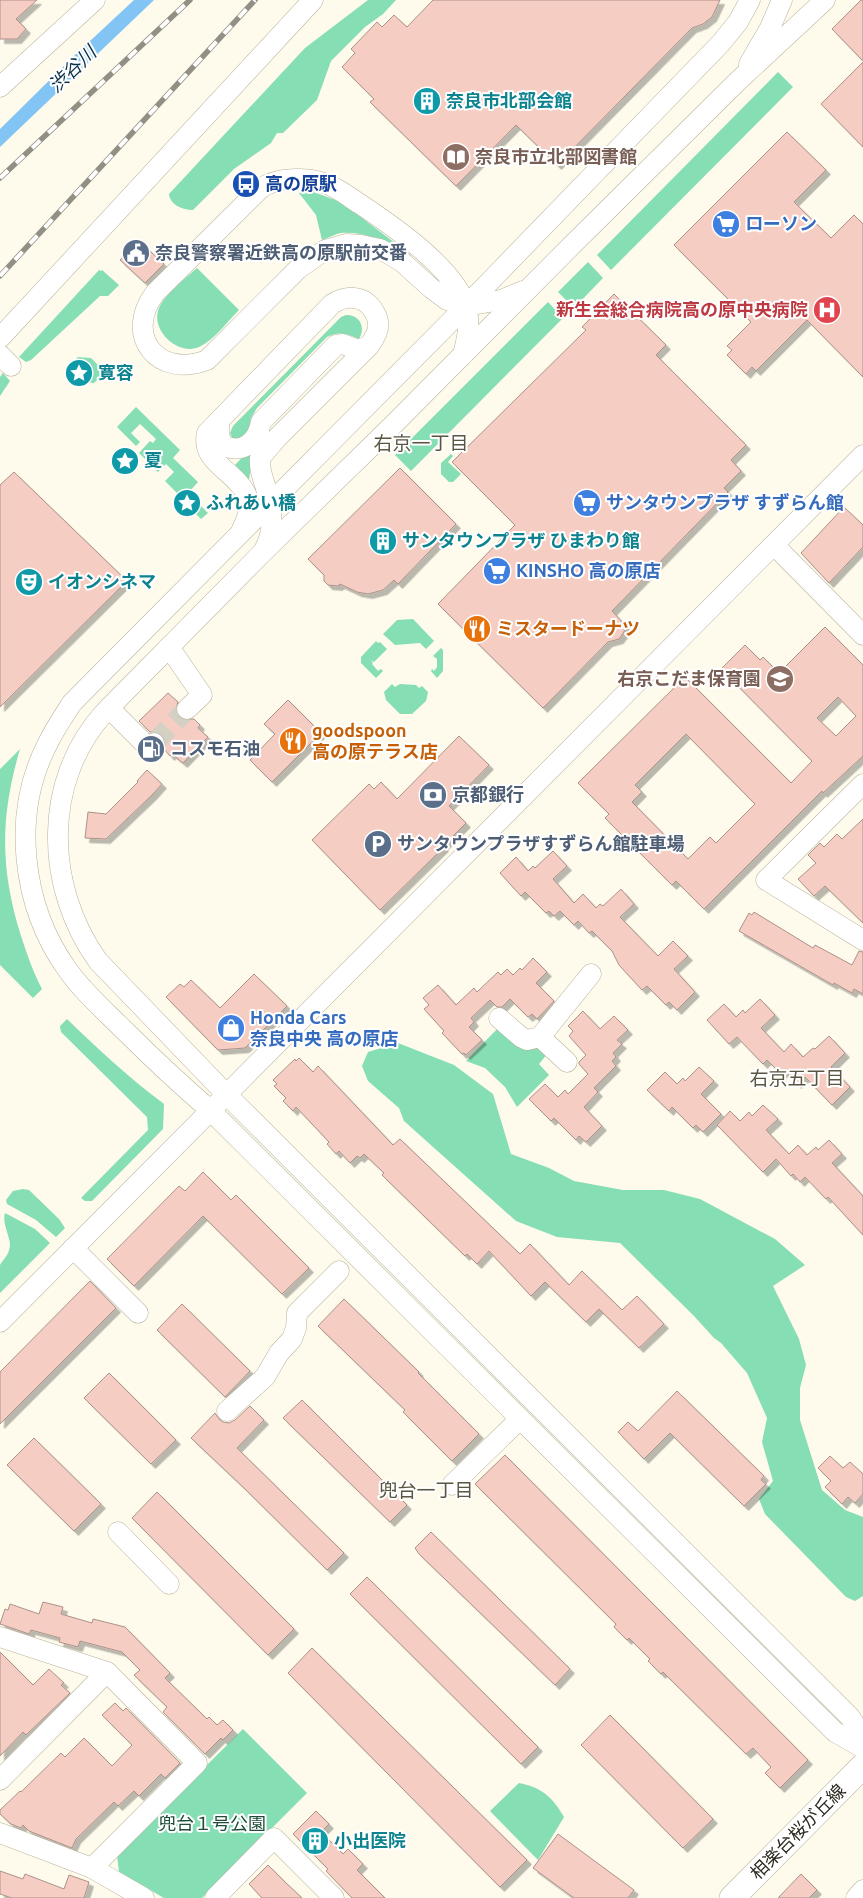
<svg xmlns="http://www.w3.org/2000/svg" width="863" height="1898" viewBox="0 0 863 1898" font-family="Ubuntu,'Noto Sans JP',sans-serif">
<defs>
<filter id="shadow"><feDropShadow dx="4.5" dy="4.5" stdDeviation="0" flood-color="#0004"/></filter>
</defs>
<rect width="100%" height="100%" fill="#fefaec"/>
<g fill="#85deb4">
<path d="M368,0H396L383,14L365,27L331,61L317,100L283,133H277L271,143L234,169L193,210C183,210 170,205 169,194L305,48Z"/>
<path d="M778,72L793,87L611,270L597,255Z"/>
<path d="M308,190L341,202L412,256C390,244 367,231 341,233C335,234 328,238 322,240L316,215L299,193Z"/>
<path d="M588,262L603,278L574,308L558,292Z"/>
<path d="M197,268L239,310C227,322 214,340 199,347C179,356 152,332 158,311C162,296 186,278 197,268Z"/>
<path d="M99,270L101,271L102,270L119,285L108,296H100L31,360L26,362L19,357Z"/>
<path d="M548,302L563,318L411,471L395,455Z"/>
<path d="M346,315C360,315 366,327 359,339C347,333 338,331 327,337L257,408L251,418L248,436L234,442L230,433L233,426L341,317Z"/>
<path d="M78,357L91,358L105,372L94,383L81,382L67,368Z"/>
<path d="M3,373L10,381L0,396V377Z"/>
<path d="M136,407L180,450L173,458L198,482L188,493L208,513L201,519L192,510L196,507L185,496L182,498L165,481L174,472L166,464L158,472L139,453L150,441L153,443L156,439L140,424L131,433L140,442L136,446L117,427Z"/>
<path d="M254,445L249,480L235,465Z"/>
<path d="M451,454L453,456L448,462L461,474L453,482H449L441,474V463Z"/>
<path d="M413,619L434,641L426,649L420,643L395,645L383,634L397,620Z"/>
<path d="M376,641L378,643L380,642L387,649L374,662L371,660L373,663L372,664L378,671L381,669L383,671L376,678L361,663V657Z"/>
<path d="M441,648L443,650V671L437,678L431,671L432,669L434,671L437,667V659L433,656Z"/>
<path d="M392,684L395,687L400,684L416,685L419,688L422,686L428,692L426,701L412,714H400L386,700L384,692Z"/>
<path d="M20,749C0,817 0,869 21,936C27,954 33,972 42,989L33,998L0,965V769Z"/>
<path d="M67,1019C98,1049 129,1078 164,1104L163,1129L92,1201H85L81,1198L148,1130L147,1117L61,1032L60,1026Z"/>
<path d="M500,1026L538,1044L548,1053L539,1064L549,1075L517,1107L505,1087L485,1068L466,1061Z"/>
<path d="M398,1043L454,1065L493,1094L511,1154L549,1168L574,1181L623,1190H664L700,1199L775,1239L805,1265L773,1286L799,1339L806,1365L800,1388V1420L822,1490L845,1510L863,1517V1596L855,1601L846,1597L765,1514L759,1499L773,1481L762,1442L767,1418L747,1373L721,1343L714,1338L694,1316L620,1243L557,1237L516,1221L404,1121L399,1108L368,1081L362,1066L368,1052Z"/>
<path d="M23,1189L29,1190L59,1219L65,1228L56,1237L36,1220L7,1204L6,1200L13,1191Z"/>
<path d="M5,1213L35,1229L50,1243L0,1293C0,1286 0,1272 0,1265C4,1258 10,1254 10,1244C9,1234 2,1223 5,1213Z"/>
<path d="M243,1729L307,1793L202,1898H164L119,1872L117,1855Z"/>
<path d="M519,1783C543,1788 552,1797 564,1817L538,1860L490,1811Z"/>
</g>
<path fill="#82c5f5" d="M134,0H154L0,147V129L75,55Z"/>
<g fill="#f6cdc2" stroke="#ab928b" fill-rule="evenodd" filter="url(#shadow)">
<path d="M0,0H37L16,19L26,29L17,39H0Z"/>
<path d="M433,0H720L712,17L703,24L692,28L557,165L516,125L456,186L370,102L374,99L342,67L355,53L351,49L377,22L382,27L394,15L407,27Z"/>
<path d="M861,0H863V61L832,29Z"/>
<path d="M863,62V147L821,104Z"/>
<path d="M787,132L826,170L794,202L831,238L854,215L863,224V377L807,320L756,371L752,367L746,374L727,355L732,350L727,346L751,322L674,245Z"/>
<path d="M139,241L164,264L145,283L120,260Z"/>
<path d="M614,294L666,345L656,355L746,445L731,460L741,471L724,488L728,492L612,611L625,625L624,632L619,639L608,642L543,708L438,604L515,525L452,462L586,330L582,327Z"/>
<path d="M400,468L456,524L398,584L394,580L383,590L368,594L357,592L340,584L338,586L328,585L324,581V575L308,559Z"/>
<path d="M14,472L127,581L0,707V485Z"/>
<path d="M844,507L863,525V547L829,583L801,553Z"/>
<path d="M825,627L863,665V756L823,793L822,791L704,909L676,881L672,885L605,818L609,814L578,783L685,677L791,783L812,761L721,669L745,645L760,660L763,657L779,673ZM838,697L856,716L836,736L817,718ZM686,734L755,804L716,843L710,837L688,859L632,802L642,792L635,785Z"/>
<path d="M168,693L178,702L175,711L178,717L184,720L194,719L200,725L198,728L208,737L183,763L172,754L170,756L164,749L166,740L162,734L157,731L150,732L139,721Z"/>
<path d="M288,700L321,733L272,782L250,760L275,734L264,724Z"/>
<path d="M459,736L489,765L449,806L466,823L443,846L444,847L380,910L312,840L369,784L374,789L381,782L397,799Z"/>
<path d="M147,770L162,784L152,795L106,839L85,838L88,812L106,814L138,782L137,781Z"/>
<path d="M863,819V923L825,886L814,896L798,879L816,863L808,855L820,843L824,847L837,834L842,839Z"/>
<path d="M553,851L567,866L553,879L574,903L583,894L596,908L600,904L603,906L621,889L634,904L620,917L658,956L673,941L688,956L674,969L695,992L677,1010L669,1002L666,1005L647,986L642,990L619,965L612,951L592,931L589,933L578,921L574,925L560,911L554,916L549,911L546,913L525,892L521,896L500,873L516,857L528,871L533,866L535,868Z"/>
<path d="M754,912L813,948L815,945L852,965L859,951L863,952V994L854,989L852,993L834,983L833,985L739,931L749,913L752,915Z"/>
<path d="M533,958L547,972L536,983L554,1001L537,1019L532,1014L528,1017L510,999L502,1007H497L490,1000L471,1018L474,1022L469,1027L482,1040L466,1055L464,1053L462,1054L442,1033L444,1031L424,1009L429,1005L423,998L438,985L456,1005L474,988L477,992L498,972L501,975L507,969L513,975L520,968L522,970Z"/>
<path d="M254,974L287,1006L245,1048L218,1050L166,997L180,984L184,987L191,980L220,1008Z"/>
<path d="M760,999L775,1015L761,1028L784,1052L791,1044L803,1057L813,1048L815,1049L829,1036L845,1053L831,1067L850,1087L832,1105L805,1077L797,1084L785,1071L781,1074L767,1060L763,1064L737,1037L729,1044L707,1020L724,1004L736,1017L743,1010L745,1013Z"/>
<path d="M583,1011L600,1029L614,1016L628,1030L617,1040L622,1044L613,1053L616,1057L612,1061L616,1066L594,1088L598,1092L584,1107L602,1126L586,1142L579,1136L576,1140L554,1118L551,1121L529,1099L545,1084L558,1097L565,1090L568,1094L588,1074L579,1064V1062L586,1055L569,1036L573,1031L568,1026Z"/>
<path d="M299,1058L313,1072L318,1066L393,1145L400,1139L520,1254L530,1244L569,1285L582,1271L622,1310L637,1296L664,1324L639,1348L599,1309L586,1322L545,1282L531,1296L489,1251L477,1264L467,1254L465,1256L382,1175L384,1173L364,1154L360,1158L357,1156L350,1163L339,1151L336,1154L327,1144L329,1142L296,1107L293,1111L283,1101L286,1098L274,1086L277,1084L273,1080L295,1059L296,1061Z"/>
<path d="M699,1067L714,1081L701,1094L721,1114L703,1132L696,1125L693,1128L672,1107L669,1111L647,1090L665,1072L677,1084L683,1078L685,1081Z"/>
<path d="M763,1105L778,1119L766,1130L789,1154L798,1145L807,1155L816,1147L818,1150L829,1140L842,1154L832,1163L863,1196V1235L828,1197L826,1199L805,1177L800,1182L793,1174L791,1176L776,1159L763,1172L717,1125L730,1111L740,1121L749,1112L752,1116Z"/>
<path d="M203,1172L231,1200L236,1195L309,1268L282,1294L203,1216L134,1286L107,1259L179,1186L185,1191Z"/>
<path d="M90,1281L116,1308L0,1424V1372Z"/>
<path d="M344,1299L419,1372L418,1373L479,1434L452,1461L403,1412L405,1410L318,1326Z"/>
<path d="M182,1304L250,1371L225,1397L157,1330Z"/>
<path d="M109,1373L176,1440L151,1464L84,1398Z"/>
<path d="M677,1391L764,1476L761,1480L766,1484L744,1506L670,1433L644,1459L618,1432L628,1422L638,1431Z"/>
<path d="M302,1400L407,1505L390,1522L283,1418Z"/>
<path d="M250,1406L264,1420L237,1448L344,1553L327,1570L243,1487L191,1438L215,1413L219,1419L223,1422L229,1423L235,1420Z"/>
<path d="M34,1438L101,1504L74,1531L7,1465Z"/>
<path d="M505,1455L808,1760L780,1788L765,1773L771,1767L753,1748L746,1754L663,1672L661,1674L648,1661L650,1659L629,1638L627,1640L614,1627L616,1624L475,1484Z"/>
<path d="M830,1456L843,1468L850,1462L863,1474V1494L855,1503L848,1497L842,1504L825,1487L831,1481L818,1468Z"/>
<path d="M157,1492L294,1629L268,1655L132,1518Z"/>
<path d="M431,1532L570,1669L555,1685L419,1554L415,1548Z"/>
<path d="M367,1577L538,1747L521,1764L350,1594Z"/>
<path d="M43,1602L63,1607L61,1614L92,1623L93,1619L125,1627L170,1673L165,1678L207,1719L209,1717L217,1725L223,1720L233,1730L223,1740L221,1738L205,1754L163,1712L167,1707L134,1675L140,1670L122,1652L80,1641L78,1647L59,1642L60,1638L31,1630L29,1634L0,1624L5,1609L8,1610L10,1604L39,1614Z"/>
<path d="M312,1648L527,1860L500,1887L288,1673Z"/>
<path d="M0,1652L33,1685L49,1669L64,1683L61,1685L70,1693L26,1735L23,1732L0,1756Z"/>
<path d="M115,1703L123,1711L126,1708L180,1763L165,1778L161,1774L139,1796L134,1791L118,1806L114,1802L76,1839L72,1848L29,1831L23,1825L21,1828L11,1824L0,1814V1810L20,1791L21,1792L61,1753L65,1757L84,1738L112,1766L132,1745L102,1715Z"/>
<path d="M610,1715L713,1819L683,1848L581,1745Z"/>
<path d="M316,1811L329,1824L321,1832L343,1854L348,1849L363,1864L357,1870L385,1898H352L326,1871L328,1869L293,1834Z"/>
<path d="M558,1834L634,1890L628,1898H574L533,1868Z"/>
<path d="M268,1865L285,1882L302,1898H262L249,1884Z"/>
<path d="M0,1871L23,1879L25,1874L64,1889L69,1875L89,1882L84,1898H12L0,1894Z"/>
<path d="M801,1874L817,1890L809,1898H778Z"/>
</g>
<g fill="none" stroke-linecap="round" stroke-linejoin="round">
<path stroke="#d4d0c3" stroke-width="20" stroke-dasharray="20 10" stroke-linecap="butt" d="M154,743L187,709"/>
<defs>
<g id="minor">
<path d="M750,0L738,22L721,43L466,306L72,703C63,717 54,730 47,745C11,815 22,906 67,969C83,992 104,1010 124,1030C152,1058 180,1084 210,1110L835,1732L863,1748"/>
<path d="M825,0L739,80L575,242L393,425L263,552L104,713C42,782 45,887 98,961L226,1094L850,1717L863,1737"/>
<path d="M749,64L770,28L782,0"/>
<path d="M0,87L95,0"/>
<path d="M0,338L313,0"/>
<path d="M0,355L11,366"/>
<path d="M463,355C467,339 471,323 466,306C454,268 393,226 360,204C349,197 337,187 324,183C305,177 278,177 261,188L155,293C123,336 158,379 207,360L298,269L325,250L346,244L361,245L380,249L401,261L431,288L447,300L466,306L501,300L523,291"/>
<path d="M219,421V436L223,445C243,456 258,440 261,422L336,345L343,344L358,350L369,346"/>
<path d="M242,529C271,476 197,473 207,433L332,304C338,300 347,297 354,298C369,299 382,317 377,332C375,337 372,342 369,346L277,438L260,458C259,468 262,476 265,485C271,505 276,529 265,548"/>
<path d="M774,545L863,635"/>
<path d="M169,647L202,695L187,709"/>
<path d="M109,708L149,748L154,743"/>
<path d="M863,784L766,880L863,940"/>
<path d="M499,1018L521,1037L527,1040L540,1037L591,974"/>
<path d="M540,1037L567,1062"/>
<path d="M73,1248L138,1313"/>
<path d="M0,1322L863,455"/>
<path d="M227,1411L265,1377L279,1353L292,1339L296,1328L297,1313L339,1271"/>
<path d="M452,1485L520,1419"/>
<path d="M118,1532L169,1584"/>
<path d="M0,1637L107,1672L197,1763L92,1868"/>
<path d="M0,1780L107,1672"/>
<path d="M0,1833L92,1868L144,1898"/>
<path d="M215,1898L274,1838L334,1898"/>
<path d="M856,1898L863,1890"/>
</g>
<path id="major" d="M732,1898L863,1766"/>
</defs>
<use href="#minor" stroke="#b8b29b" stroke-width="21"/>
<use href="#major" stroke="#b8b29b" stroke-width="26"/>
<use href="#minor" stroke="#fff" stroke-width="20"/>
<use href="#major" stroke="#fff" stroke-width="25"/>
<defs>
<g id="rail">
<path d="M0,178L190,0"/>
<path d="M0,276L255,0"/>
</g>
</defs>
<use href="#rail" stroke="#928f84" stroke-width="5.5"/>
<use href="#rail" stroke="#fff" stroke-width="4" stroke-dasharray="11" stroke-linecap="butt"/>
</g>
<defs>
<symbol id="building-disc" viewBox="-11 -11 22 22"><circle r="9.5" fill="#0f9aa8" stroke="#fff"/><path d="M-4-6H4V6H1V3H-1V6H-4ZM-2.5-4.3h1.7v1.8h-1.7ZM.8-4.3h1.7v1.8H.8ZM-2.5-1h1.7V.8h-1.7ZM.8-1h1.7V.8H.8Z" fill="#fff"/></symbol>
<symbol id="library-disc" viewBox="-11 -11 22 22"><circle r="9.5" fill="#8d6e63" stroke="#fff"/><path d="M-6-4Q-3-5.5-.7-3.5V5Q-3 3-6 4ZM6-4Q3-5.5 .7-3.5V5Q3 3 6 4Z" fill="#fff"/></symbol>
<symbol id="bus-disc" viewBox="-11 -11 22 22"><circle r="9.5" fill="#1a4fb4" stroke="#fff"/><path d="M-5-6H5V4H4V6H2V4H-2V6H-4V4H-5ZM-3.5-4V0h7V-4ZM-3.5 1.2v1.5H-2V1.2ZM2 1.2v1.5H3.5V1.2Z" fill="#fff"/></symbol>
<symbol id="supermarket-disc" viewBox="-11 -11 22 22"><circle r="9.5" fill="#3f7fe0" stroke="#fff"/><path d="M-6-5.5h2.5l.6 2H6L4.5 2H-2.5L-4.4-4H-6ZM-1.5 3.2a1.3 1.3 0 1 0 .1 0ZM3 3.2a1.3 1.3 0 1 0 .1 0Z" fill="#fff"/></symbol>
<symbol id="civic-disc" viewBox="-11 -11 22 22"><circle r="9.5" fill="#5c6f8a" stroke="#fff"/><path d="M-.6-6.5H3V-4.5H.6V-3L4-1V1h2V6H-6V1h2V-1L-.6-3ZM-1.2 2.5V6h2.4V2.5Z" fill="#fff"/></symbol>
<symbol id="hospital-disc" viewBox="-11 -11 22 22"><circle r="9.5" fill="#e0444e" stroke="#fff"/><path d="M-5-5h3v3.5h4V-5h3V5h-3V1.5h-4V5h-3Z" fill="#fff"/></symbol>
<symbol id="sight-disc" viewBox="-11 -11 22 22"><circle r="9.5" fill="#0f9aa8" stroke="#fff"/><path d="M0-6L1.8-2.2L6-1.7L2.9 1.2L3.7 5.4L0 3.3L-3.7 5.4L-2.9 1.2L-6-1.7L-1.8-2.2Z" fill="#fff"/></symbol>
<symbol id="theatre-disc" viewBox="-11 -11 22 22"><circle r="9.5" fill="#0f9aa8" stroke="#fff"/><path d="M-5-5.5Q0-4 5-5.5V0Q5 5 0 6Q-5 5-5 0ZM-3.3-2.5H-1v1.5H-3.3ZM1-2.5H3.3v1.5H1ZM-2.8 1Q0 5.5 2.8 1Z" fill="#fff"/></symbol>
<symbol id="restaurant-disc" viewBox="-11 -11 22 22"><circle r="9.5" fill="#e8710a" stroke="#fff"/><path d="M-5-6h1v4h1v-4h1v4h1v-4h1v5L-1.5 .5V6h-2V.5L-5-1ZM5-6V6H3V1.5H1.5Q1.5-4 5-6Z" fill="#fff"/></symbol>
<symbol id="school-disc" viewBox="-11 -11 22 22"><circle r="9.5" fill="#8d6e63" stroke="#fff"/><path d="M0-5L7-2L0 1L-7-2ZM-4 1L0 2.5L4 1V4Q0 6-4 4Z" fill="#fff"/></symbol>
<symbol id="fuel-disc" viewBox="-11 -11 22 22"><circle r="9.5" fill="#5c6f8a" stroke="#fff"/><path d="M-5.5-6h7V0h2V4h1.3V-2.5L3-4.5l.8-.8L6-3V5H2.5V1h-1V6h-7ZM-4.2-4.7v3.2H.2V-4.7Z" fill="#fff"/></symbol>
<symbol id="bank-disc" viewBox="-11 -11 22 22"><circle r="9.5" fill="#5c6f8a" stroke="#fff"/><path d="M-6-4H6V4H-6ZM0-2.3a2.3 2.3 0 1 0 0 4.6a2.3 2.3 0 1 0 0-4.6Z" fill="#fff"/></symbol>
<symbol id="parking-disc" viewBox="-11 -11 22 22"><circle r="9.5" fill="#5c6f8a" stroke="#fff"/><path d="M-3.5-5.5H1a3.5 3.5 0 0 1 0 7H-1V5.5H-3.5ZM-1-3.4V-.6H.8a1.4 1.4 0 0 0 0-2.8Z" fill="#fff"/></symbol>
<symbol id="shop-disc" viewBox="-11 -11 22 22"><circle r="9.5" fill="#3f7fe0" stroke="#fff"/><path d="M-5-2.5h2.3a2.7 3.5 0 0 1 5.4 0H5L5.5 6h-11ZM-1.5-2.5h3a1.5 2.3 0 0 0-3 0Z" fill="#fff"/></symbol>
</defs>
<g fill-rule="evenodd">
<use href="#building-disc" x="411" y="85" width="32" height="32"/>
<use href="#library-disc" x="440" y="141" width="32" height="32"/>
<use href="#bus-disc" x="230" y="168" width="32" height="32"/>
<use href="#supermarket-disc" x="710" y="208" width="32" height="32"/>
<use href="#civic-disc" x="120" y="237" width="32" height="32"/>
<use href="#hospital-disc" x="811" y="294" width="32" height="32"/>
<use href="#sight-disc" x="63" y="357" width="32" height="32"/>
<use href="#sight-disc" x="109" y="445" width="32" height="32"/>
<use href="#sight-disc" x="171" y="487" width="32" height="32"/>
<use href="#supermarket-disc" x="571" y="487" width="32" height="32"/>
<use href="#building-disc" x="367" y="525" width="32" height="32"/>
<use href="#supermarket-disc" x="481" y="555" width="32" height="32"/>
<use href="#theatre-disc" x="13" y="566" width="32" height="32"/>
<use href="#restaurant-disc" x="461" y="613" width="32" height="32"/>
<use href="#school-disc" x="764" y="663" width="32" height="32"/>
<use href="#restaurant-disc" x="277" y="725" width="32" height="32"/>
<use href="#fuel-disc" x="135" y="733" width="32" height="32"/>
<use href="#bank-disc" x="417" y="779" width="32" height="32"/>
<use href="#parking-disc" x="362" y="828" width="32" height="32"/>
<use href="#shop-disc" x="215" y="1012" width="32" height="32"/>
<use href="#building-disc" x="299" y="1825" width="32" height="32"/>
</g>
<g text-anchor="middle" stroke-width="4" stroke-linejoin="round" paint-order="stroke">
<g font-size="18" font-weight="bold" fill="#0d838f" stroke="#fff" text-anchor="start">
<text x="446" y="107">奈良市北部会館</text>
<text x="98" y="379">寛容</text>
<text x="144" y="467">夏</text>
<text x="206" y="509">ふれあい橋</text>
<text x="402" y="547">サンタウンプラザ ひまわり館</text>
<text x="48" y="588">イオンシネマ</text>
<text x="334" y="1847">小出医院</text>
</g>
<g font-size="18" font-weight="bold" fill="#785e54" stroke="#fff" text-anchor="start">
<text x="475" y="163">奈良市立北部図書館</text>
<text x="761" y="685" text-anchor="end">右京こだま保育園</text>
</g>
<g font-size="18" font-weight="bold" fill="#164399" stroke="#fff" text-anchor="start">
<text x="265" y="190">高の原駅</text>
</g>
<g font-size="18" font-weight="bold" fill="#366cbe" stroke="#fff" text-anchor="start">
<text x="745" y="230">ローソン</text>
<text x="606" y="509">サンタウンプラザ すずらん館</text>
<text x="516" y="577">KINSHO 高の原店</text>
<text x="250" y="1024">Honda Cars<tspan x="250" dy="21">奈良中央 高の原店</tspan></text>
</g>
<g font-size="18" font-weight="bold" fill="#4e5e75" stroke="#fff" text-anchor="start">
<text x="155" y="259">奈良警察署近鉄高の原駅前交番</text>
<text x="170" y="755">コスモ石油</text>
<text x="452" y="801">京都銀行</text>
<text x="397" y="850">サンタウンプラザすずらん館駐車場</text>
</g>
<g font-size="18" font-weight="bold" fill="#be3a42" stroke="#fff" text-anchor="end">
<text x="808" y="316">新生会総合病院高の原中央病院</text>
</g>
<g font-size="18" font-weight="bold" fill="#c56008" stroke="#fff" text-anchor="start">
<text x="496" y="635">ミスタードーナツ</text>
<text x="312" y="737">goodspoon<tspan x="312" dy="21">高の原テラス店</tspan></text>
</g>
<g font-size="18" fill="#204d39" stroke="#fff">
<text x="212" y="1830">兜台１号公園</text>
</g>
<g font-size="18" fill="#2b2920" stroke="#fff">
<text transform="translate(798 1832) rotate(-45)" y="6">相楽台桜が丘線</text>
</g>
<g font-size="19" font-style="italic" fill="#0b324a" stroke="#fff">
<text transform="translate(72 69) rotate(-44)" y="7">渋谷川</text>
</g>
<g font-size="19" fill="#5b5641" stroke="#fff">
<text x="421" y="450">右京一丁目</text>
<text x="797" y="1085">右京五丁目</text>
<text x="426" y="1497">兜台一丁目</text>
</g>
</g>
</svg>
